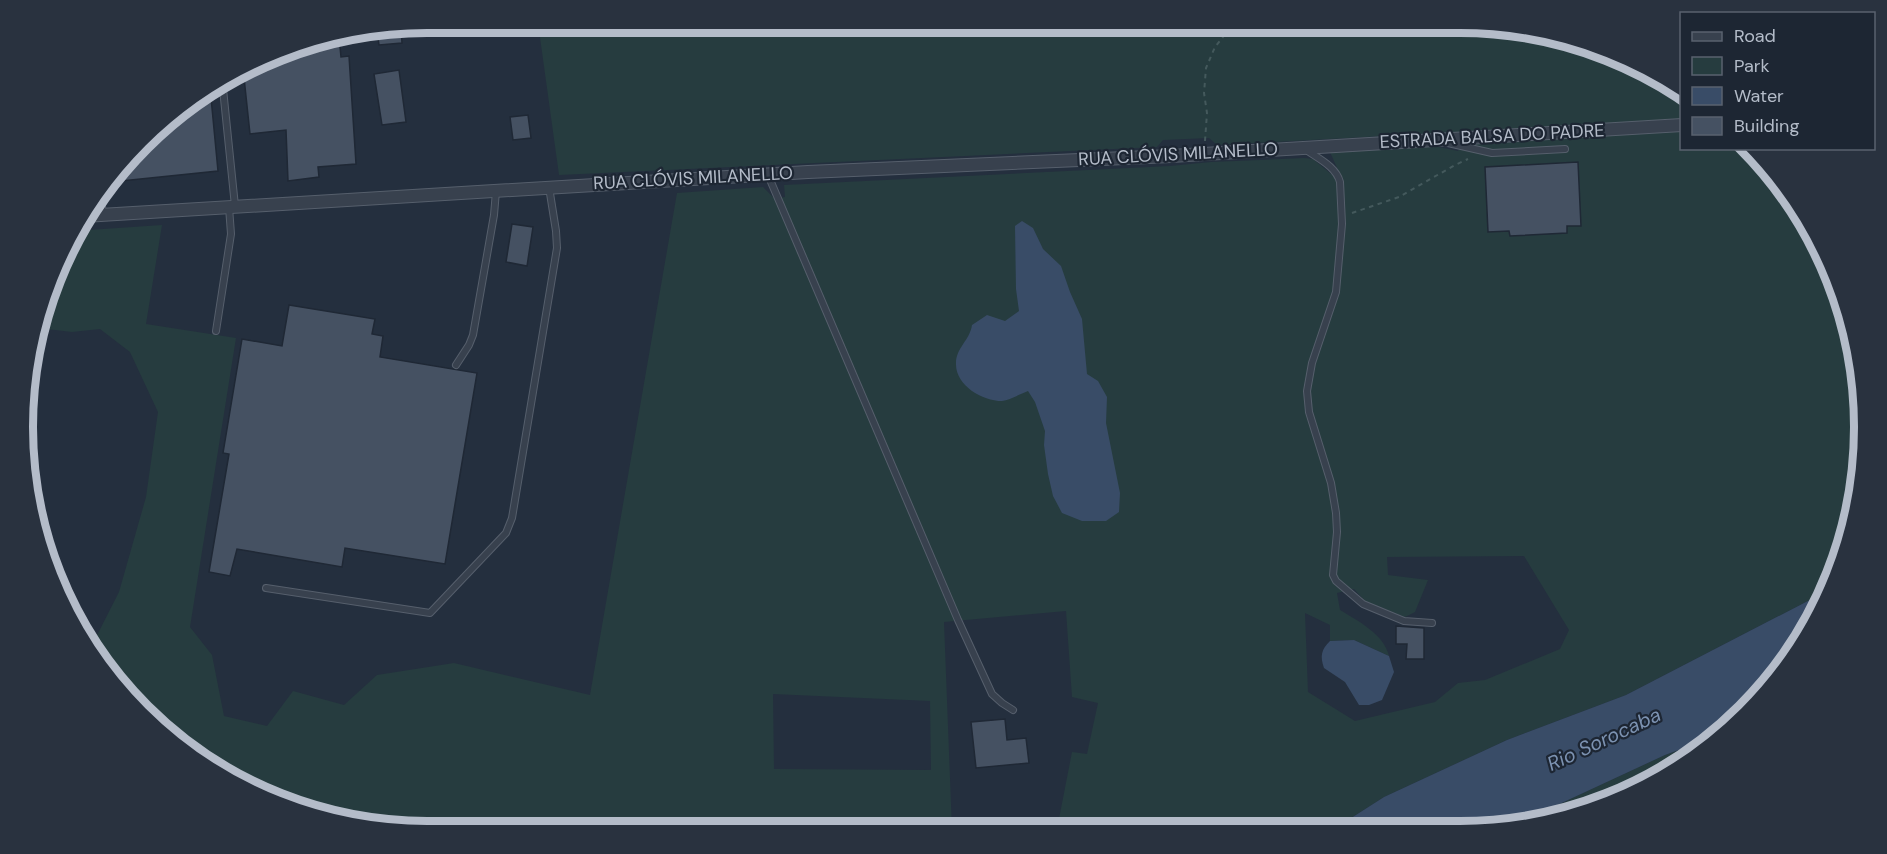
<svg xmlns="http://www.w3.org/2000/svg" width="1887" height="854" viewBox="0 0 1887 854" font-family="'DM Sans',sans-serif">
<rect width="100%" height="100%" fill="#242f3e"/>
<g fill="#263c3f" fill-rule="evenodd">
<path d="M538,23H1460L1539,30L1614,53L1681,89V120L1217,145L1209,138L1163,140L1157,147L559,175Z"/>
<path d="M1681,129L1682,148L1752,149L1796,202L1834,272L1857,348L1864,427L1857,506L1834,581L1829,590L1626,695L1507,740L1384,797L1334,829H1057L1072,752L1087,754L1098,703L1072,697L1066,611L944,622L952,830L427,831L348,824L273,801L161,731L91,647L119,592L146,497L158,412L130,352L100,329L72,332L38,328L74,231L162,225L146,324L236,338L190,627L212,655L224,716L267,726L293,691L344,705L377,675L454,663L590,695L677,193L763,187L775,199L785,197L784,185L1170,166L1211,162L1304,158L1313,159L1331,174L1338,170L1330,152L1429,145L1458,151L1462,143ZM1524,556L1569,630L1560,649L1485,680L1458,683L1435,702L1355,721L1308,692L1305,613L1330,625V641L1354,640L1389,656C1384,634 1358,621 1340,610L1337,593L1354,589L1365,601L1405,617L1415,612L1428,580L1388,575L1387,557ZM773,694L930,701L931,770L774,769Z"/>
<path d="M1720,735L1707,748L1615,801L1508,828L1665,755Z"/>
</g>
<g fill="#394c67">
<path d="M1022,221L1033,228L1043,249L1061,266L1070,292L1082,319L1087,374L1098,381L1107,397L1106,423L1120,493L1119,512L1106,521H1082L1062,513L1053,496L1048,474L1044,445L1045,431L1035,402L1028,391C1020,394 1010,400 1002,401C982,401 955,385 956,363C956,348 970,340 972,325L987,315L1005,321L1019,311L1016,289L1015,226Z"/>
<path d="M1829,590L1781,673L1720,735L1665,755L1508,828L1334,829L1384,797L1507,740L1626,695Z"/>
<path d="M1354,640L1389,656L1394,672L1382,700L1369,705H1359L1345,682L1324,668C1320,656 1321,650 1330,641Z"/>
</g>
<g fill="#455162" stroke="#1f2835" stroke-width="1.5">
<path d="M401,27L402,43L379,45L377,31Z"/>
<path d="M339,37L341,57L349,56L356,164L318,167L319,177L288,181L286,130L250,134L243,68L297,44Z"/>
<path d="M399,70L406,122L382,125L374,74Z"/>
<path d="M210,87L218,171L121,181L120,172L161,123Z"/>
<path d="M528,115L531,138L513,140L510,117Z"/>
<path d="M1578,162L1581,226H1567V233L1510,236L1509,231L1488,232L1485,167Z"/>
<path d="M512,224L533,227L527,266L506,262Z"/>
<path d="M289,305L375,319L372,334L383,336L380,357L477,373L445,564L345,548L342,567L237,549L230,576L209,572L229,454L223,453L242,339L282,346Z"/>
<path d="M1396,626L1424,628V659H1406L1407,644H1396Z"/>
<path d="M1005,719L1007,740L1026,738L1029,763L976,768L971,722Z"/>
</g>
<g fill="none" stroke-linecap="round" stroke-linejoin="round">
<defs>
<g id="service">
<path d="M222,79L235,206"/>
<path d="M1448,143L1492,153L1565,149"/>
<path d="M1305,149C1317,158 1336,166 1340,182L1342,224L1336,292L1312,363L1307,391L1309,412L1331,483L1336,513L1337,532L1333,575L1336,581L1363,604L1404,621L1432,623"/>
<path d="M768,175L958,620L992,694L1002,703L1013,710"/>
<path d="M216,331L231,234L229,207"/>
<path d="M456,365L469,345L473,335L494,215L496,191"/>
<path d="M266,588L430,613L506,533L512,518L557,248L556,231L549,187"/>
</g>
<g id="minor">
<path d="M98,198L100,215"/>
<path d="M84,216L808,172L1171,156L1682,125"/>
</g>
</defs>
<use href="#service" stroke="#565f6c" stroke-width="8"/>
<use href="#minor" stroke="#565f6c" stroke-width="14"/>
<g stroke="#44595c" stroke-width="2" stroke-dasharray="4.5 4.5" stroke-linecap="butt">
<path d="M1205,141L1207,113L1204,93L1206,68L1215,47L1234,23"/>
<path d="M1352,213L1399,197L1455,165L1468,159"/>
</g>
<use href="#service" stroke="#38414e" stroke-width="6"/>
<use href="#minor" stroke="#38414e" stroke-width="12"/>
</g>
<g text-anchor="middle" stroke-width="4.5" stroke-linejoin="round" paint-order="stroke">
<g font-size="18" fill="#b4bcc9" stroke="#1d2633">
<text transform="translate(1492 136) rotate(-3)" y="6">ESTRADA BALSA DO PADRE</text>
<text transform="translate(1178 154) rotate(-3)" y="6">RUA CLÓVIS MILANELLO</text>
<text transform="translate(693 178) rotate(-3)" y="6">RUA CLÓVIS MILANELLO</text>
</g>
<g font-size="20" font-style="italic" fill="#7c92b1" stroke="#1d2633">
<text transform="translate(1604 739) rotate(-25)" y="7">Rio Sorocaba</text>
</g>
</g>
<path d="M0 0H1887V854H0ZM427 33H1460A394 394 0 0 1 1854 427V427A394 394 0 0 1 1460 821H427A394 394 0 0 1 33 427V427A394 394 0 0 1 427 33Z" fill="#29323f" fill-rule="evenodd"/>
<path fill="none" stroke="#b4bcc9" stroke-width="8" d="M427 33H1460A394 394 0 0 1 1854 427V427A394 394 0 0 1 1460 821H427A394 394 0 0 1 33 427V427A394 394 0 0 1 427 33Z"/>
<rect x="1680" y="12" width="195" height="138" fill="#1d2633" stroke="#59626f" stroke-width="1.5"/>
<rect x="1692" y="32" width="30" height="9" fill="#38414e" stroke="#59626f" stroke-width="1.5"/>
<text x="1734" y="42" font-size="18" fill="#b4bcc9">Road</text>
<rect x="1692" y="57" width="30" height="18" fill="#263c3f" stroke="#59626f" stroke-width="1.5"/>
<text x="1734" y="72" font-size="18" fill="#b4bcc9">Park</text>
<rect x="1692" y="87" width="30" height="18" fill="#394c67" stroke="#59626f" stroke-width="1.5"/>
<text x="1734" y="102" font-size="18" fill="#b4bcc9">Water</text>
<rect x="1692" y="117" width="30" height="18" fill="#455162" stroke="#59626f" stroke-width="1.5"/>
<text x="1734" y="132" font-size="18" fill="#b4bcc9">Building</text>
</svg>
